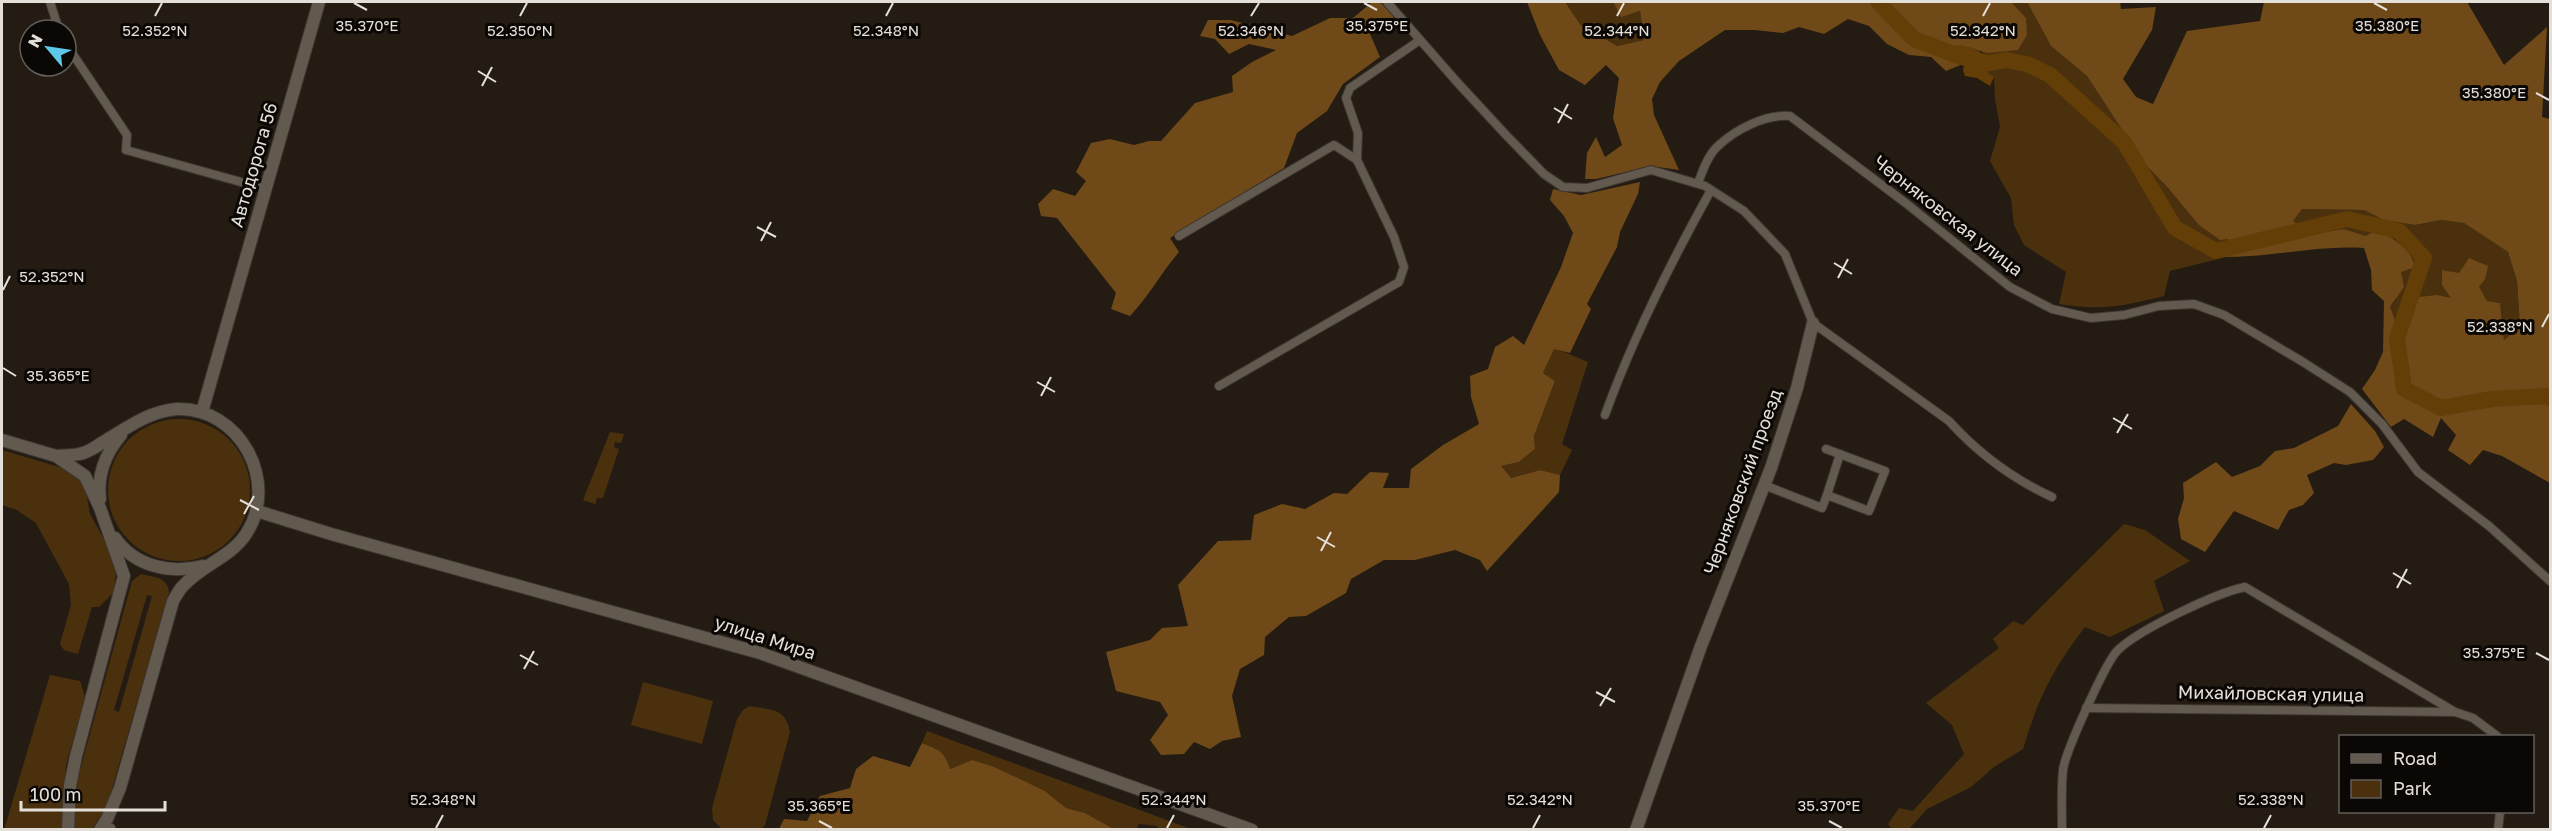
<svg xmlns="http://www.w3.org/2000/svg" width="2552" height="831" viewBox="0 0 2552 831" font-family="'Golos Text',sans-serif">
<rect width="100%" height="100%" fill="#241c13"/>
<g fill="#4b300e" fill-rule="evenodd">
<path d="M1565,2H1613L1621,16L1640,11L1644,40L1617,46L1580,24Z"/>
<path d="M2011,2H2027L2051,46L2087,76L2143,162L2169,189L2228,239L2226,257L2170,271L2164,296C2124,306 2101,311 2059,304L2066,272L2024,245L2014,225L2011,198L1990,161L2000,127L1995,99L1994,77L1988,73L1987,59L1981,51L1987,53L2012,4Z"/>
<path d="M2302,209L2364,210L2384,220L2415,225L2441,220L2464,223L2508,252L2517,281L2520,327L2504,341L2500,303L2487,301C2476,282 2463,274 2442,270L2452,299L2403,334C2395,326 2395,317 2390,307L2396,300L2366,236L2344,229L2312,234L2292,221Z"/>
<path d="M1554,348L1588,362L1562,444L1572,450L1560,475L1540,470L1511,478L1500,466L1519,462L1535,449L1534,436L1555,381L1543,373Z"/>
<circle cx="179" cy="490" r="71"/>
<path d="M610,432L624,434L621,443L615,442L614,447L619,449L603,498H597L595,504L583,500Z"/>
<path d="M2,450L69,470L84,480L90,514L117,563L114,592L99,607H92L78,654L64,650L60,644L71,605L69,584L36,523L17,510L2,505Z"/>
<path d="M2124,524L2145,530L2190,561L2154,581L2164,611L2110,637L2085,627C2053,669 2038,698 2023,749L1994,767L1971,787L1927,809L1909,829H1892L1888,824L1899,808L1913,811L1964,754L1952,725L1926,703L1999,648L1993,639L2013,621L2023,625Z"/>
<path d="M141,574C153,577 168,577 169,592L107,806L92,829L74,830L77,781L132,581ZM147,595L152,596L119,712L114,710Z"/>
<path d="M50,675L80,681L85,697L66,765L63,829L4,830Z"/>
<path d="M643,682L713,701L702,744L631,725Z"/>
<path d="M750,706C771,710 786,708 790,732L765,825L761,829H722L713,820L712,808L737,719L743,710Z"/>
<path d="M927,731L1191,829H1159L1157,826L1139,824L1136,829H1114L1085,813L1066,808L1045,791L972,760L950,769L937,749L922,743Z"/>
</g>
<g fill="#6f4917" fill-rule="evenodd">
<path d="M1372,2H1380L1394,17L1370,34L1380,57L1343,84L1327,111L1297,133L1284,168L1170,238L1179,252C1161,273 1149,296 1130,316L1111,309L1116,293L1057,218L1041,216L1038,204L1053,189L1075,196L1086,181L1076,172L1091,143L1110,139L1134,145L1149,141H1161L1195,103L1233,92L1232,76L1252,62L1276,50L1249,44L1229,54L1215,39L1200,36L1208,20H1231L1292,36L1330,18H1353Z"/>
<path d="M1527,2H1565L1580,24L1617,46L1644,40L1640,11L1621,17L1613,2H2011L2026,18L2027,35L2018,50L1987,53L1967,47L1963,64L1946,71L1931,57L1909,55L1887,44L1869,26L1848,19L1824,34L1799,27L1783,33L1755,30H1725L1679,61L1660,82L1652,99L1654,115L1679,170L1651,166L1596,179H1585L1587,153L1596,137L1605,157L1622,145L1613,118L1619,78L1606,65L1585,85L1559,70L1540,35Z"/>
<path d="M2027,2H2120L2121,9L2156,7L2152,30L2123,79L2136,97L2153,104L2187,31L2260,21L2264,2H2467L2504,65L2547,27L2542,117L2550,119V394L2547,396L2550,398V483L2502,456L2483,450L2470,465L2448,450L2456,435L2441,418L2433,437L2404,419L2391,427L2362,389L2375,370L2383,352L2384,301L2372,290L2371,270L2364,248C2318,245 2273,257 2226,257L2228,239L2220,240L2199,225L2169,189L2143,162L2087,76L2051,46ZM2302,209L2364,210L2384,220L2415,225L2441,220L2464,223L2508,252L2517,281L2520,327L2504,340L2500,303L2487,301L2479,287L2485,279L2488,266L2469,258L2459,273L2442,270V285L2451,298L2437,295L2419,297L2403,334C2395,326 2395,317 2390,307L2404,287L2401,272L2415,267C2410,247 2394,239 2376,230L2366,236L2344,229L2312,234L2293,221Z"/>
<path d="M1640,182L1638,194L1620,232L1617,247L1587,304L1591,309L1570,353L1554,349L1543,373L1555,381L1534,436L1535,449L1519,462L1501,466L1511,478L1540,470L1560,475L1559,492L1487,571L1480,560L1455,550L1415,560H1384L1351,579L1346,593L1306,616L1289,617L1265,637L1264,655L1240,669L1232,696L1241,737L1222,741L1210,749L1194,742L1184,754L1161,755L1150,740L1168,715L1160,702L1116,691L1106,652L1150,640L1162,628L1188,626L1178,585L1218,541L1251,540L1254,515L1282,504L1305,509L1334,493L1347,494L1370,472L1389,473L1383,488H1409L1411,469L1443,445L1479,424L1471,397L1470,376L1488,369L1495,347L1513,336L1524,345L1561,267L1573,233L1564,216L1550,200L1553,189L1581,195Z"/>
<path d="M2351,404L2375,431L2384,447L2373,460L2346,465L2334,463L2307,475L2314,493L2303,505L2289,510L2278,530L2234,511L2205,552L2181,539L2178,519L2184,498L2183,483L2216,462L2232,477L2260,466L2275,451L2294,448L2338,426Z"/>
<path d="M922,743C940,750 944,751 950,769L972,760L994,767L1045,791L1066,808L1085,813L1114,829H779L784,819L807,821L820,796L850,788L856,769L873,756L910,767Z"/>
</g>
<path fill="#633e07" d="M1960,45C1976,49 1991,52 1988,73L1994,77L1990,86L1977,78L1965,76L1963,70L1966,56L1948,54L1946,48Z"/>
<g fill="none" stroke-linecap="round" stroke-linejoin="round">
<path stroke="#633e07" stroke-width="16" d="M1878,2L1914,39L1961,57L1988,63L2006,60L2027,64L2050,75L2124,142L2175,228L2216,251L2347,219L2399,231L2424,258L2397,338L2404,389L2441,408L2492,399L2547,396L2550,398"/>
<defs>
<g id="street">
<path d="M50,2L59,30"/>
<path d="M1387,2L1457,82L1506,135L1544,174L1563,187L1587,188L1651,170L1705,186L1744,211L1785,254L1813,323L1949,421C1978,453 2013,479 2052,497"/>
<path d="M66,44L127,135L126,150L266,189"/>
<path d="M1698,183C1703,170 1708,155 1718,146C1736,129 1766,114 1790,116L1907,204L2010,287L2052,309L2091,318L2124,315L2159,306L2194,304L2224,315L2303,362L2350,392L2382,424L2418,472L2489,526L2550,581"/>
<path d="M1179,236L1334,145L1357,160"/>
<path d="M1219,386L1399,282L1404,267L1394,237L1357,160L1358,133L1346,98L1350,88L1420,40"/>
<path d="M1605,415C1633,337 1671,262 1711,190"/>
<path d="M1764,485L1822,508L1827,495L1869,511L1885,471L1826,449"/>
<path d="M1827,495L1840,454"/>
<path d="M2086,708L2455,712"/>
<path d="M111,830V828"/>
<path d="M2062,830C2062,810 2061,789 2063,770C2065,753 2106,661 2118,650C2140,629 2216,593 2245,587L2455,712L2473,718L2497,736"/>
<path d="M2498,830L2500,812"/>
</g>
<g id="secondary">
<path d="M202,412L319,2"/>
<path d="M2,440L56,456L85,476L100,508L124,576L76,756L70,786L68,830"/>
<path d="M56,456C63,455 71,456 79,454C87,453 96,447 103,442C127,428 149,411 177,409C240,407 280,482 246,534C231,557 202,565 183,586C179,590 176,596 173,601L120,788L107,819L100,830"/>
<path d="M100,499C97,474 105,454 121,435"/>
<path d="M257,511L331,534L760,653L1252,830"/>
<path d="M115,538C135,567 171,574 203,566"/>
<path d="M1636,830L1701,646L1771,468L1797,388L1813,323"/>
</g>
</defs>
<use href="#street" stroke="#3c3631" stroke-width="10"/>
<use href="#secondary" stroke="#3c3631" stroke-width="14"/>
<use href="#street" stroke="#635a4f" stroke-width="8"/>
<use href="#secondary" stroke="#635a4f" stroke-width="12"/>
</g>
<path fill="none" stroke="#e4dfd9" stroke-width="2" d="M354,3L367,10M1364,3L1377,10M2374,3L2387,10M155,16L162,3M520,16L527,3M886,16L893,3M1251,16L1259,3M1617,16L1624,3M1983,16L1990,3M478,71L496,82M482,86L492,67M2536,93L2549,100M1554,108L1572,119M1558,123L1568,104M757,227L776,237M761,241L771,222M1834,263L1852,274M1838,278L1848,259M3,290L10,276M2542,327L2549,314M3,368L16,376M1037,382L1055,392M1041,396L1051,377M2113,418L2132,429M2117,433L2128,414M240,500L259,510M244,514L254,496M1317,537L1335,547M1321,551L1331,532M2393,573L2411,584M2397,588L2407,569M2536,653L2549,660M520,655L538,665M524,669L534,651M1596,692L1615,702M1600,706L1611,688M819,821L832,828M1829,821L1842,828M436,828L443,815M1167,828L1174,815M1533,828L1540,815M2264,828L2271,815"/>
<g text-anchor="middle" stroke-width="6" stroke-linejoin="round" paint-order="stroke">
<g font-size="18" fill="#e4dfd9" stroke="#0a0704">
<text transform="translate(254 165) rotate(-74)" y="6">Автодорога 56</text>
<text transform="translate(1948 216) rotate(38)" y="6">Черняковская улица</text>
<text transform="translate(1743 482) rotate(-70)" y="6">Черняковский проезд</text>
<text transform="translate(765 638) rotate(18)" y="6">улица Мира</text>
<text transform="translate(2271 694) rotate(1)" y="6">Михайловская улица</text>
</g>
</g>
<g font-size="15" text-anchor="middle" fill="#e4dfd9" stroke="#0a0704" stroke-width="6" stroke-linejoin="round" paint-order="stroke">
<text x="2387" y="31">35.380°E</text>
<text x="367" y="31">35.370°E</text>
<text x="1377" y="31">35.375°E</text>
<text x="1983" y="36">52.342°N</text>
<text x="155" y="36">52.352°N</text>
<text x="520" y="36">52.350°N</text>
<text x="886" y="36">52.348°N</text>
<text x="1251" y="36">52.346°N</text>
<text x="1617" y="36">52.344°N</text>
<text x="2494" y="98">35.380°E</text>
<text x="52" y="282">52.352°N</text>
<text x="2500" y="332">52.338°N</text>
<text x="58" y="381">35.365°E</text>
<text x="2494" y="658">35.375°E</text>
<text x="443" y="805">52.348°N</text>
<text x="1174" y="805">52.344°N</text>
<text x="1540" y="805">52.342°N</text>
<text x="2271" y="805">52.338°N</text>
<text x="819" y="811">35.365°E</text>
<text x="1829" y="811">35.370°E</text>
</g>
<rect width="2552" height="831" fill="none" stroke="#e4dfd9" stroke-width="6"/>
<rect x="2339" y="735" width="195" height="78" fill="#0a0704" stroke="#615d59" stroke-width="1.5"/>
<rect x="2351" y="754" width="30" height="9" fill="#635a4f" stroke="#615d59" stroke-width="1.5"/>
<text x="2393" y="765" font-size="18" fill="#e4dfd9">Road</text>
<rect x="2351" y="780" width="30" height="18" fill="#4b300e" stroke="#615d59" stroke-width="1.5"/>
<text x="2393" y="795" font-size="18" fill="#e4dfd9">Park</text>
<g transform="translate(48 48) rotate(299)"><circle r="28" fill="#0a0704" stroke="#615d59" stroke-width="1.5"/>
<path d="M0-4.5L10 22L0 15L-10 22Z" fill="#5cc7e7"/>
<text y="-9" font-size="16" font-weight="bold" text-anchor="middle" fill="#e4dfd9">N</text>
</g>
<path d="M21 801v9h144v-9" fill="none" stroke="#e4dfd9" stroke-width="3"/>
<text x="30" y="801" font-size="18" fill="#e4dfd9" stroke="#0a0704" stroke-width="4.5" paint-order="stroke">100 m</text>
</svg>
